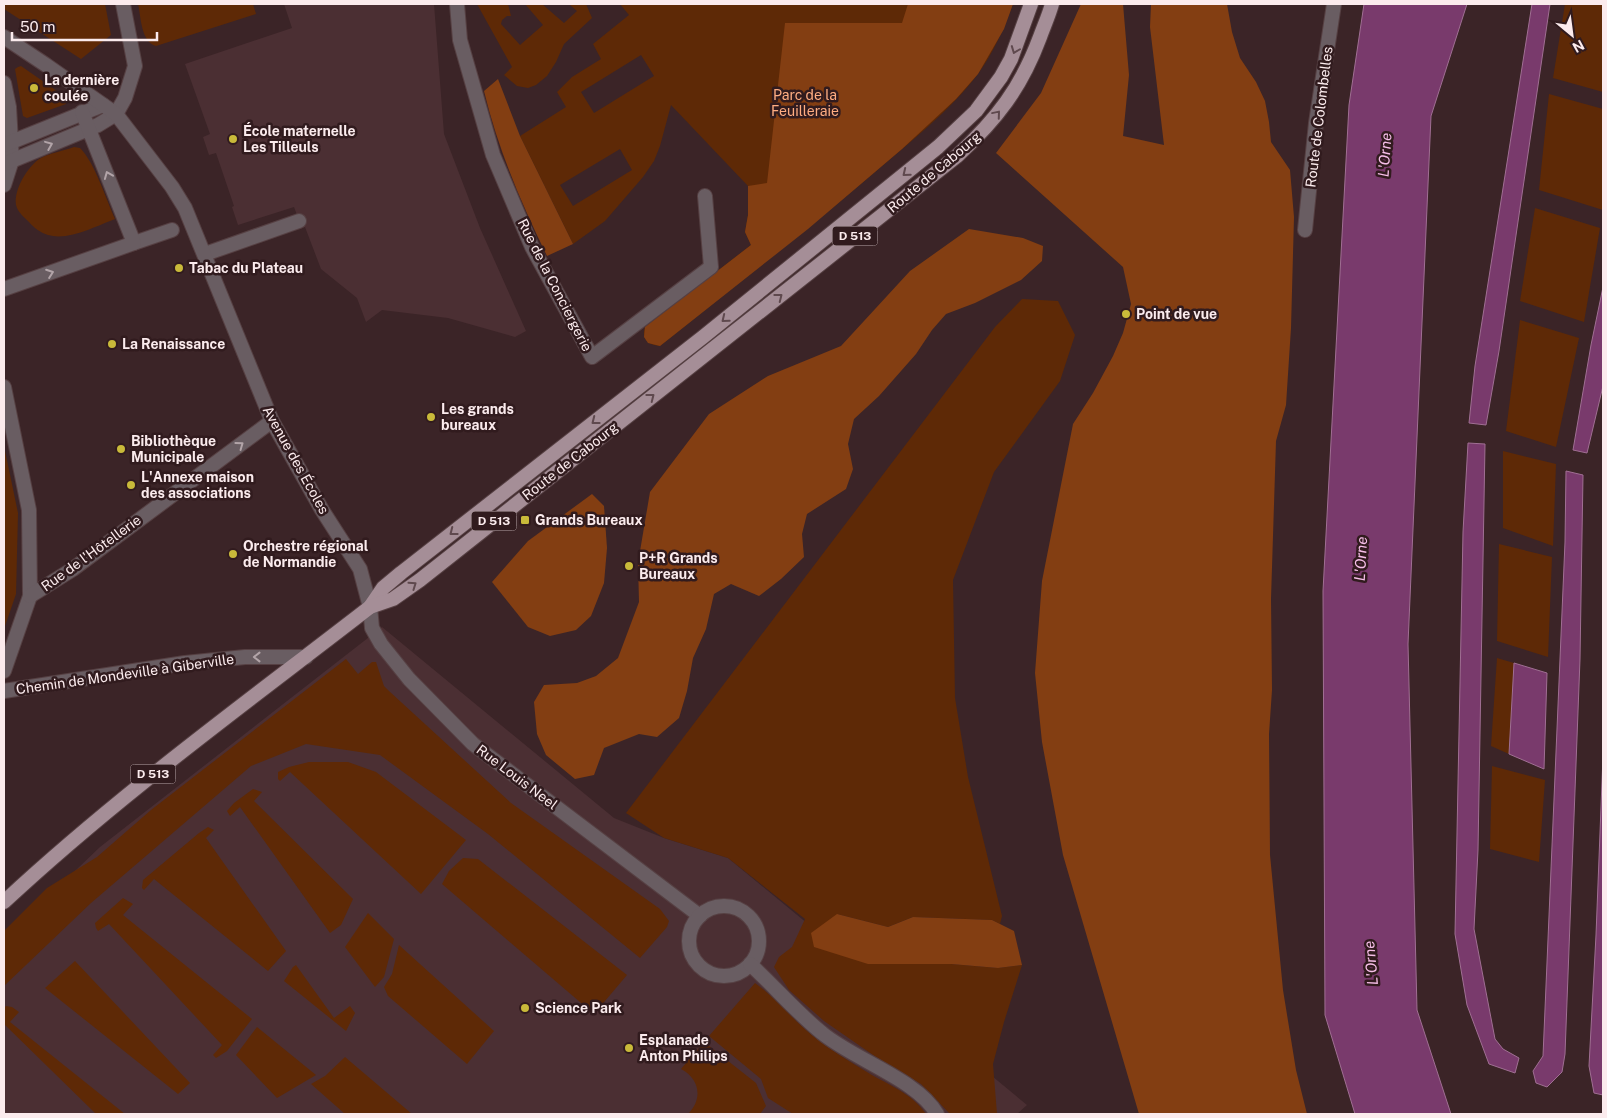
<svg xmlns="http://www.w3.org/2000/svg" width="1607" height="1118" viewBox="0 0 1607 1118" font-family="'Public Sans',sans-serif">
<rect width="100%" height="100%" fill="#3b2427"/>
<g fill="#4b2f33">
<path d="M284,4H434L444,134L480,228L526,331L515,337L448,318L382,310L366,322L357,298L321,269L305,227L302,228L294,207L238,225L232,207L234,206L216,153L209,155L203,137L210,134L185,64L292,28Z"/>
<path d="M382,627L614,818L664,838L728,858L1027,1105L1017,1114H4V939L100,847Z"/>
</g>
<g fill="#5e2906" fill-rule="evenodd">
<path d="M4,4H105L111,35L81,59L4,9Z"/>
<path d="M138,4H253L256,14L156,46C141,42 141,17 138,4Z"/>
<path d="M477,4H508L511,16H507L502,20L501,24L520,45L543,25L525,4H542L564,23L577,11L569,4H586L592,18L564,44L556,62L547,76L536,85L528,88L517,86L504,75L512,67Z"/>
<path d="M620,4H1013C1004,28 993,54 977,75C951,110 909,143 875,172C805,232 732,288 660,346C648,345 641,339 645,327L751,245L745,232L748,215V186L671,105L660,146L654,161L643,177L605,221L573,244L520,136L566,107L557,92L572,77L601,59L593,44L629,15ZM641,55L654,76L594,113L581,92ZM620,149L632,170L573,206L560,185Z"/>
<path d="M1565,4H1603V92L1553,78Z"/>
<path d="M21,66L67,98L66,104L27,118L23,116L15,69L18,67Z"/>
<path d="M1549,94L1603,109V210L1539,190Z"/>
<path d="M74,147L80,148C95,163 106,199 115,219C96,226 69,241 48,235C41,233 34,228 29,222C25,218 19,213 17,208C11,193 28,165 41,158C47,154 66,150 74,147Z"/>
<path d="M1535,208L1600,228L1584,322L1520,301Z"/>
<path d="M1022,299L1058,301L1075,335L1060,381L994,472L953,580L955,698L968,777L1002,916L1000,924L992,920L913,917L888,927L837,914L951,964L998,968L1022,965L1004,1022L993,1064L997,1114H950L921,1084L876,1057L824,1021L789,990L774,967L779,957L792,947L805,919L728,858L664,838L626,813L995,327Z"/>
<path d="M1520,320L1579,338L1556,447L1506,431Z"/>
<path d="M4,446L18,513L16,594L4,629Z"/>
<path d="M1503,451L1556,464L1553,546L1503,528Z"/>
<path d="M1499,544L1552,557L1548,657L1497,641Z"/>
<path d="M1497,658L1514,663L1509,754L1491,746Z"/>
<path d="M346,659L358,674L372,662H376L384,686L389,691L511,803L660,909L669,921L667,927L640,958L488,834L380,755L306,744L251,766L91,903L4,986V931L47,888L97,857L151,810Z"/>
<path d="M309,762H348L376,772L466,840L421,894L290,772L280,781L278,779V772L289,767Z"/>
<path d="M1492,766L1545,780L1539,862L1490,849Z"/>
<path d="M253,789L262,792L254,801L353,899L341,925L330,933L240,807L230,816L227,811L234,803Z"/>
<path d="M208,827L214,830L206,838L286,951L268,971L154,879L144,890L142,888L143,880L199,833Z"/>
<path d="M463,858L478,859L627,975L594,1014L442,884L449,871Z"/>
<path d="M123,898L133,904L123,915L252,1019L227,1051L216,1058L213,1055L222,1045L109,924L98,931L96,928L95,923Z"/>
<path d="M368,913L394,939L384,977L375,987L345,947Z"/>
<path d="M399,945L494,1031L467,1064L388,996L384,987L392,974Z"/>
<path d="M75,961L190,1083L178,1094L45,988Z"/>
<path d="M296,965L334,1018L350,1006L355,1013L346,1031L284,981L293,967Z"/>
<path d="M755,983C776,998 792,1019 812,1035C830,1049 848,1061 867,1072C888,1085 912,1093 926,1114H793L768,1098L761,1079L709,1036Z"/>
<path d="M6,1006L12,1007L19,1012L10,1022L125,1114H96L4,1024V1008Z"/>
<path d="M257,1027L316,1075L277,1098L236,1055Z"/>
<path d="M704,1042L756,1083L766,1106L760,1114H688C703,1099 700,1079 681,1069Z"/>
<path d="M345,1057L412,1114H345L311,1084L325,1076Z"/>
</g>
<g fill="#833e12">
<path d="M908,4H1013L1004,29L978,74L956,99L902,149L808,229L660,346L648,343L644,337L645,327L751,245L745,232L748,215V186L767,183L785,23H902Z"/>
<path d="M1081,4H1123L1129,75L1123,136L1164,145L1150,27L1151,4H1227L1232,32L1240,58L1256,82L1265,101L1269,122L1271,142L1290,170L1294,217L1291,328L1286,405L1276,441L1271,599L1272,690L1269,734L1270,855L1283,990L1296,1070L1307,1114H1139L1063,855L1042,742L1035,673L1042,581L1073,424L1093,393L1113,356L1123,333L1131,304L1123,267L996,153L1041,93Z"/>
<path d="M498,79L520,136L573,244L547,256C521,203 498,149 484,91Z"/>
<path d="M969,229L1023,238L1043,246L1042,261L1021,280L975,303L946,314L932,330L916,354L879,396L854,419L848,444L853,469L846,489L807,514L802,534L804,557L781,579L759,596L731,584L714,594L706,629L693,658L687,691L679,718L657,737L639,734L604,748L594,775L575,779L546,755L537,734L534,702L544,685L577,683L596,676L618,658L639,602L638,563L650,492L709,414L768,376L841,346L910,271Z"/>
<path d="M592,494L604,506L607,548L604,583L591,616L576,630L550,636L528,627L492,582L528,541Z"/>
<path d="M837,914L888,927L913,917L992,920L1014,931L1022,965L998,968L951,964H868L814,947L811,933Z"/>
</g>
<g fill="#793a6c" stroke="#a06f93">
<path d="M1364,4H1467L1431,116L1408,644L1417,1010L1451,1114H1355L1325,1015L1323,591L1349,105Z"/>
<path d="M1532,4H1550L1499,351L1486,425L1469,423L1475,366Z"/>
<path d="M1603,287V386L1587,453L1573,450L1591,345Z"/>
<path d="M1468,443L1485,444L1478,850L1474,929L1495,1039L1503,1049L1519,1058L1515,1073L1489,1064L1467,1005L1455,934L1463,532Z"/>
<path d="M1566,471L1583,475L1580,659L1565,1054L1562,1072L1547,1087L1536,1083L1533,1071L1543,1056L1565,542Z"/>
<path d="M1514,663L1547,673L1544,769L1509,754Z"/>
<path d="M1603,756V1095L1594,1093L1589,1066L1596,935Z"/>
</g>
<g fill="none" stroke-linecap="round" stroke-linejoin="round">
<defs>
<g id="minor">
<path d="M457,4L460,40L493,155L532,247L592,357L711,267L705,196"/>
<path d="M4,83L9,107L12,160L4,185"/>
<path d="M4,145L103,105"/>
<path d="M4,164L98,125L116,114L125,98L135,66L123,4"/>
<path d="M1305,230L1316,123L1334,4"/>
<path d="M134,243L172,230"/>
<path d="M205,254L299,221"/>
<path d="M4,289L134,243L82,112"/>
<path d="M4,387L29,510L30,596L4,671"/>
<path d="M30,596L73,569L272,421"/>
</g>
<g id="tertiary">
<path d="M4,37L46,65L116,114L172,187L185,208L272,421L322,510L360,569L370,607L372,628L381,644L409,679L473,744L700,916"/>
<path d="M4,691L185,663L245,657H306"/>
<circle cx="724" cy="941" r="35"/>
<path d="M750,964C774,986 797,1013 822,1033C853,1059 918,1080 937,1114"/>
</g>
<g id="primary">
<path d="M370,607L383,588L401,573L703,337L938,147L976,111L1001,77L1011,59L1031,4"/>
<path d="M4,902C119,795 246,703 370,607L393,599L420,580L957,156C997,119 1021,88 1040,37C1044,26 1049,15 1052,4"/>
</g>
</defs>
<use href="#minor" stroke="#564043" stroke-width="16"/>
<use href="#tertiary" stroke="#564043" stroke-width="16"/>
<use href="#primary" stroke="#564043" stroke-width="16"/>
<use href="#minor" stroke="#695d62" stroke-width="14"/>
<use href="#tertiary" stroke="#695d62" stroke-width="14"/>
<use href="#primary" stroke="#a58e97" stroke-width="14"/>
</g>
<defs><path id="oneway-chevron" d="M-2-3.5L2.5 0L-2 3.5" fill="none" stroke-width="1.6" stroke-linecap="round" stroke-linejoin="round" transform="scale(1.25)"/></defs>
<g stroke="#5f494e">
<use href="#oneway-chevron" transform="translate(1015 50) rotate(111)"/>
<use href="#oneway-chevron" transform="translate(997 114) rotate(-50)"/>
<use href="#oneway-chevron" transform="translate(906 173) rotate(141)"/>
<use href="#oneway-chevron" transform="translate(779 297) rotate(-38)"/>
<use href="#oneway-chevron" transform="translate(725 319) rotate(141)"/>
<use href="#oneway-chevron" transform="translate(651 397) rotate(-38)"/>
<use href="#oneway-chevron" transform="translate(595 421) rotate(142)"/>
<use href="#oneway-chevron" transform="translate(453 532) rotate(142)"/>
<use href="#oneway-chevron" transform="translate(413 585) rotate(-35)"/>
</g>
<g stroke="#b2a4a8">
<use href="#oneway-chevron" transform="translate(49 145) rotate(-22)"/>
<use href="#oneway-chevron" transform="translate(108 175) rotate(-112)"/>
<use href="#oneway-chevron" transform="translate(50 273) rotate(-20)"/>
<use href="#oneway-chevron" transform="translate(240 445) rotate(-36)"/>
<use href="#oneway-chevron" transform="translate(257 657) rotate(180)"/>
</g>
<g fill="#c9ba3a" stroke="#311b1e" stroke-width="2">
<circle cx="34" cy="88" r="5"/>
<circle cx="233" cy="139" r="5"/>
<circle cx="179" cy="268" r="5"/>
<circle cx="1126" cy="314" r="5"/>
<circle cx="112" cy="344" r="5"/>
<circle cx="431" cy="417" r="5"/>
<circle cx="121" cy="449" r="5"/>
<circle cx="131" cy="485" r="5"/>
<rect x="520" y="515" width="10" height="10" rx="2.5"/>
<circle cx="233" cy="554" r="5"/>
<circle cx="629" cy="566" r="5"/>
<circle cx="525" cy="1008" r="5"/>
<circle cx="629" cy="1048" r="5"/>
</g>
<g text-anchor="middle" stroke-width="5" stroke-linejoin="round" paint-order="stroke">
<g fill="#311b1e" stroke="#beadaf" stroke-width="1">
<rect x="832.5" y="226.5" width="45" height="19" rx="4"/>
<rect x="471.5" y="511.5" width="45" height="19" rx="4"/>
<rect x="130.5" y="764.5" width="45" height="19" rx="4"/>
</g>
<g font-size="12" font-weight="bold" fill="#fbebed">
<text x="855" y="240">D 513</text>
<text x="494" y="525">D 513</text>
<text x="153" y="778">D 513</text>
</g>
<g font-size="14" font-weight="bold" fill="#fbebed" stroke="#311b1e" text-anchor="start">
<text x="44" y="85">La dernière<tspan x="44" dy="16">coulée</tspan></text>
<text x="243" y="136">École maternelle<tspan x="243" dy="16">Les Tilleuls</tspan></text>
<text x="189" y="273">Tabac du Plateau</text>
<text x="1136" y="319">Point de vue</text>
<text x="122" y="349">La Renaissance</text>
<text x="441" y="414">Les grands<tspan x="441" dy="16">bureaux</tspan></text>
<text x="131" y="446">Bibliothèque<tspan x="131" dy="16">Municipale</tspan></text>
<text x="141" y="482">L'Annexe maison<tspan x="141" dy="16">des associations</tspan></text>
<text x="535" y="525">Grands Bureaux</text>
<text x="243" y="551">Orchestre régional<tspan x="243" dy="16">de Normandie</tspan></text>
<text x="639" y="563">P+R Grands<tspan x="639" dy="16">Bureaux</tspan></text>
<text x="535" y="1013">Science Park</text>
<text x="639" y="1045">Esplanade<tspan x="639" dy="16">Anton Philips</tspan></text>
</g>
<g font-size="14" fill="#ffad82" stroke="#311b1e">
<text x="805" y="100">Parc de la<tspan x="805" dy="16">Feuilleraie</tspan></text>
</g>
<g font-size="14" fill="#fbebed" stroke="#311b1e">
<text transform="translate(1319 117) rotate(-83)" y="5">Route de Colombelles</text>
<text transform="translate(934 172) rotate(-40)" y="5">Route de Cabourg</text>
<text transform="translate(555 285) rotate(63)" y="5">Rue de la Conciergerie</text>
<text transform="translate(296 460) rotate(61)" y="5">Avenue des Écoles</text>
<text transform="translate(570 461) rotate(-38)" y="5">Route de Cabourg</text>
<text transform="translate(91 553) rotate(-36)" y="5">Rue de l'Hôtellerie</text>
<text transform="translate(125 674) rotate(-8)" y="5">Chemin de Mondeville à Giberville</text>
<text transform="translate(517 777) rotate(37)" y="5">Rue Louis Neel</text>
</g>
<g font-size="15" font-style="italic" fill="#f6bee8" stroke="#311b1e">
<text transform="translate(1385 155) rotate(-86)" y="5">L'Orne</text>
<text transform="translate(1361 559) rotate(-87)" y="5">L'Orne</text>
<text transform="translate(1371 963) rotate(-95)" y="5">L'Orne</text>
</g>
</g>
<rect width="1607" height="1118" fill="none" stroke="#fbebed" stroke-width="10"/>
<g transform="translate(1572 35) rotate(151)" stroke="#311b1e" stroke-width="4" paint-order="stroke">
<path d="M0-4L9 19L0 12L-9 19Z" fill="#fbebed"/>
<text y="-8" font-size="14" font-weight="bold" text-anchor="middle" fill="#fbebed">N</text>
</g>
<path d="M12 32v8h145v-8" fill="none" stroke="#fbebed" stroke-width="2.5"/>
<text x="20" y="32" font-size="15" fill="#fbebed" stroke="#311b1e" stroke-width="4" paint-order="stroke">50 m</text>
</svg>
